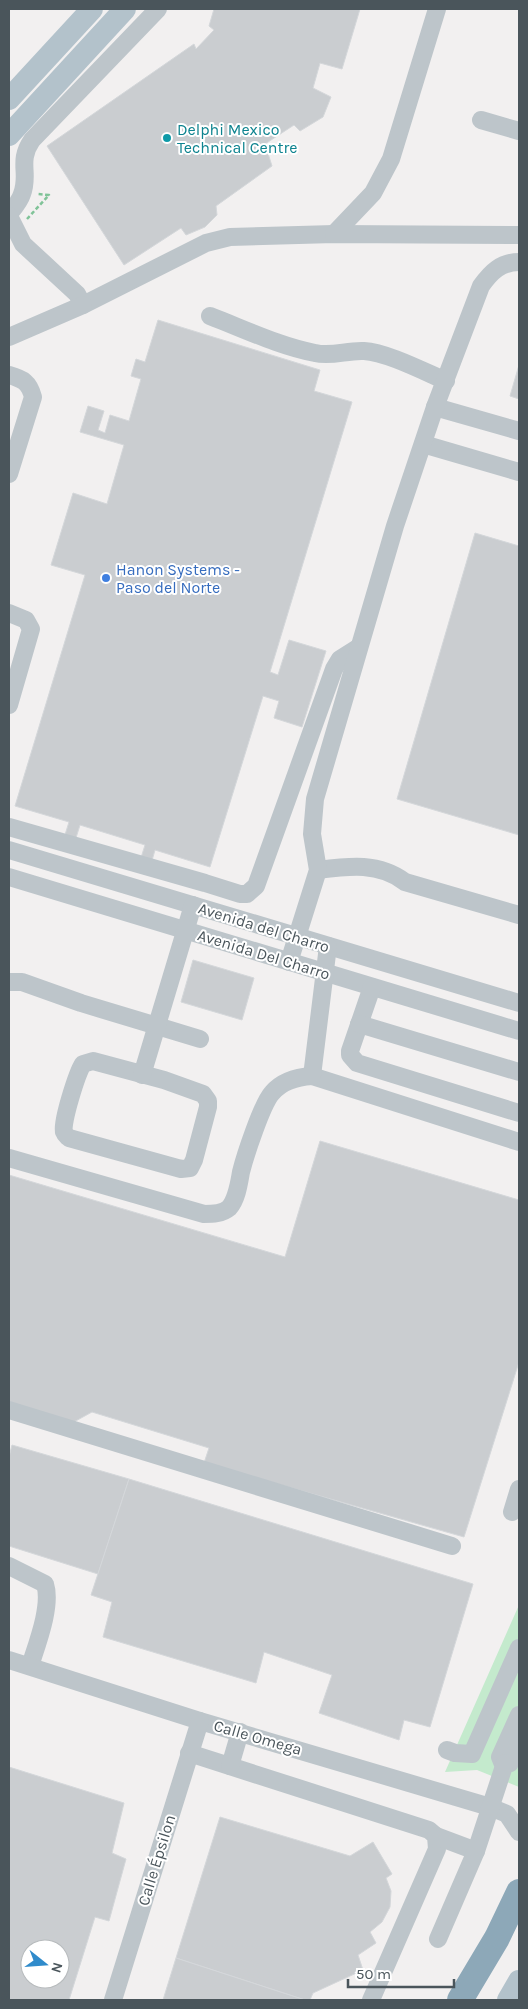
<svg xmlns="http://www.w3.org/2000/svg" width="528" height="2009" viewBox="0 0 528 2009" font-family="Karla,sans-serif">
<rect width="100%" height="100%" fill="#f2f0f0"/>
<path fill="#c4eacd" d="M519,1605V1787L477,1770L445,1772Z"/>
<g fill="#cacdd0" stroke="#d4d7da" fill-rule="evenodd">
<path d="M214,9H360L342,69L320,63L313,88L331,97L323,117L300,131L294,125L265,144L272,166L216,206L217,215L205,227L186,235L181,228L124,265L47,146L194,44L196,49L214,30L209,26Z"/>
<path d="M158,320L320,370L314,391L352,402L270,672L278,675L289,640L326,651L302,727L274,718L279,701L263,696L210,867L155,850L151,864L140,861L145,845L80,825L75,841L64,838L69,822L15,806L85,575L51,565L73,493L107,504L124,445L80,432L88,406L104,411L98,430L105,433L110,415L129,421L141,379L131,376L136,359L145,362Z"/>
<path d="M519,365V399L510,396Z"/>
<path d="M475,533L519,546V835L397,799Z"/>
<path d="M193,960L254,978L242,1020L181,1002Z"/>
<path d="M320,1141L519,1200V1362L464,1537L204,1463L209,1448L92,1412L72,1423L9,1402V1175L285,1257Z"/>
<path d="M12,1445L129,1479L98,1574L9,1546V1457Z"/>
<path d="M129,1479L473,1584L430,1727L404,1720L399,1740L319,1713L332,1675L264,1652L256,1683L103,1637L112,1602L91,1595Z"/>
<path d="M9,1767L124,1803L112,1853L126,1859L109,1921L95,1917L69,2000H9ZM30,1949H60V1979H30Z"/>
<path d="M220,1817L350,1856L373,1842L392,1874L386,1878L391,1891L390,1907L382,1922L370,1932L376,1943L358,1955L363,1970L313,1993L310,2000H305L176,1958Z"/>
<path d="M176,1958L305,2000H163Z"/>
</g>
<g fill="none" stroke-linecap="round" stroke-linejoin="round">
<path stroke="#80c398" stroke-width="2.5" stroke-dasharray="4 2.5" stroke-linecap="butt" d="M27,219L49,195L38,194"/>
<g stroke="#bdc5ca" stroke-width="18">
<path d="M481,120L519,131"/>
<path d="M9,214C14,208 20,201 22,194C30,173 17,162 32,140L158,9"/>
<path d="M9,216L23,244L77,294L83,305L206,243L230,237L334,234L519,235"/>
<path d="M334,234L373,193L391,159L437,9"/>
<path d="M210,316C244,329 279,346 315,353C332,357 347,350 364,351C386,352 425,372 446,381"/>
<path d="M9,337L83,305"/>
<path d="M9,375C23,379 29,382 33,397L9,474"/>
<path d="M435,407L519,431"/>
<path d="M423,444L519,472"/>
<path d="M9,613L26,620L31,629L9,705"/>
<path d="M9,827L205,883L240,894H247L256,886L334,669L340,659L359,647"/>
<path d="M9,850L519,1003"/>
<path d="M318,870C349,866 379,862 405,882L519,915"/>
<path d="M9,877L519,1031"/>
<path d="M289,962L318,870L312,834L315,799L395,526L435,407L481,286C491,272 501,262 519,262"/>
<path d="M9,982H22L81,1003L200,1039"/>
<path d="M372,987L350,1051V1055L357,1063L519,1113"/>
<path d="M359,1024L519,1072"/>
<path d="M93,1061L164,1080L203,1094L208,1101V1107L194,1160L190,1168L181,1169L69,1138C67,1136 65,1135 64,1132C61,1124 77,1073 83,1064Z"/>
<path d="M142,1075L193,905"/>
<path d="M312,1076L519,1142"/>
<path d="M9,1158L204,1214C212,1214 222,1214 229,1208C237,1199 239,1183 241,1172C245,1156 262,1104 272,1093C282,1081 297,1077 312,1076L328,946"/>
<path d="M9,1410L452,1546"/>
<path d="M512,1512L519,1489"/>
<path d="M9,1566L45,1584C52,1606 37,1644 30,1666"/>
<path d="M9,1660L200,1721L490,1807L507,1814L519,1832"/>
<path d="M519,1715L500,1757L502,1762L510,1763L519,1742"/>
<path d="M447,1750L455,1753L472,1754L519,1648"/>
<path d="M189,1753L429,1830L436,1836L437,1849L371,2000"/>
<path d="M230,1766L240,1732"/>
<path d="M436,1836L476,1851"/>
<path d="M438,1939L476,1851L505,1763"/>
<path d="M113,2000L200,1721"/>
</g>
<g stroke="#b3c2cb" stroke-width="22">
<path d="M9,99L92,9"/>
<path d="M9,135L125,9"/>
<path d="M508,2000L519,1981"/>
</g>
<path stroke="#8da8b8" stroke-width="26" d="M460,2000L497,1938L519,1892"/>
</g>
<circle fill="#0f9aa8" stroke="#fff" stroke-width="2" cx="167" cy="138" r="5"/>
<circle fill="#3f7fe0" stroke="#fff" stroke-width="2" cx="106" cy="578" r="5"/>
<g text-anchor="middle" stroke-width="4" stroke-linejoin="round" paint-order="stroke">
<g font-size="16" fill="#0d838f" stroke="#fff" text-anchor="start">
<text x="177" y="135">Delphi Mexico<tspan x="177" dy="18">Technical Centre</tspan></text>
</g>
<g font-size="16" fill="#366cbe" stroke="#fff" text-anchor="start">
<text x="116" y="575">Hanon Systems -<tspan x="116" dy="18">Paso del Norte</tspan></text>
</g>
<g font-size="16" fill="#4a555b" stroke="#fff">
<text transform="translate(264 927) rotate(17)" y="6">Avenida del Charro</text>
<text transform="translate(264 954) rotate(17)" y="6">Avenida Del Charro</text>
<text transform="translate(258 1737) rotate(16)" y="6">Calle Omega</text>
<text transform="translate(156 1860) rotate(-73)" y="6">Calle Épsilon</text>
</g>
</g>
<rect width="528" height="2009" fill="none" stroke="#4a555b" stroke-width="20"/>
<g transform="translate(45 1964) rotate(107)"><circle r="24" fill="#ffffff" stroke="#b7bbbd"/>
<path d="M0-4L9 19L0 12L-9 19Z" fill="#308bcb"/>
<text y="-8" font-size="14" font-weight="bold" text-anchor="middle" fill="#4a555b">N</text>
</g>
<path d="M348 1979v8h106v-8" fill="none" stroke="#4a555b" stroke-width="2.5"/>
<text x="356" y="1979" font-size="15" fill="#4a555b" stroke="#ffffff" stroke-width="4" paint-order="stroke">50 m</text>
</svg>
